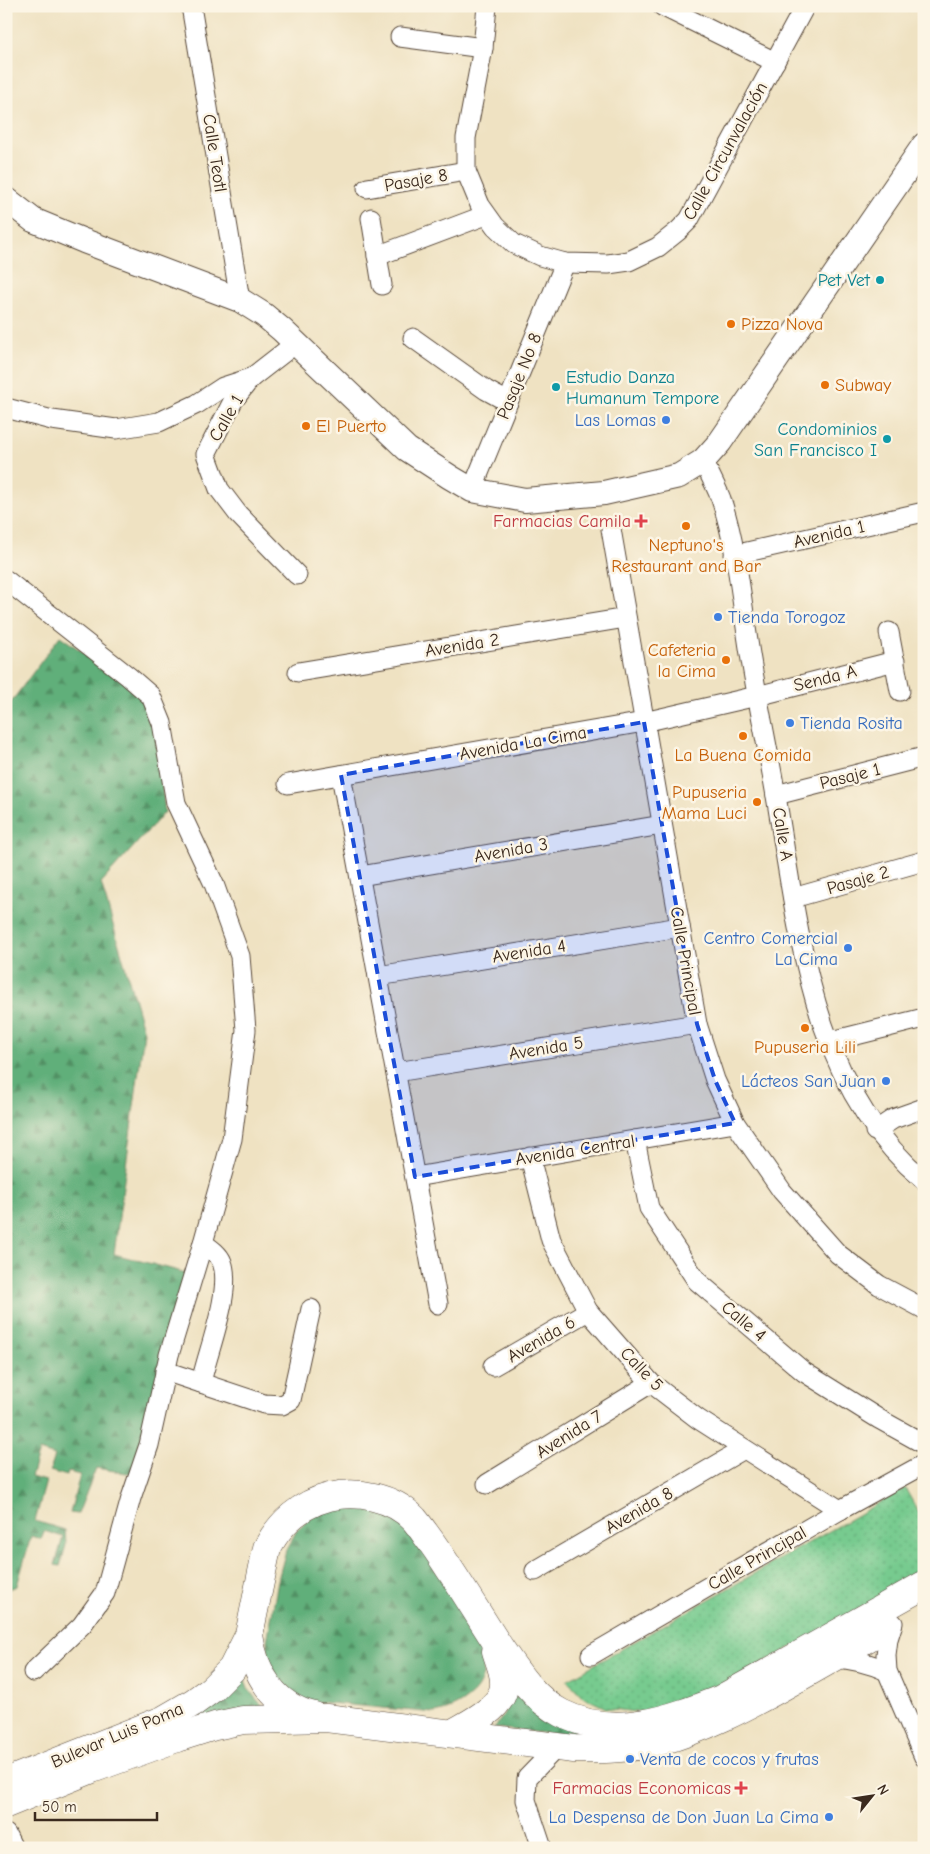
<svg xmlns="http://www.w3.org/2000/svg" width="930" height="1854" viewBox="0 0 930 1854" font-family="'Comic Neue',sans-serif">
<defs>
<pattern id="forest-firs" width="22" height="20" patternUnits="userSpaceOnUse" patternTransform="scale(1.25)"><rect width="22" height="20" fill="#61af7a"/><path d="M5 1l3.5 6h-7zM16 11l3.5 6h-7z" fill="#518f63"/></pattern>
<pattern id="park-dots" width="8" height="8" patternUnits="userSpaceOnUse" patternTransform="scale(1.25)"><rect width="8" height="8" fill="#77cb8f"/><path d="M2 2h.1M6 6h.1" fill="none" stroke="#68ae7b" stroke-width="1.8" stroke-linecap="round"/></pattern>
</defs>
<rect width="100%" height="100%" fill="#fcf5e5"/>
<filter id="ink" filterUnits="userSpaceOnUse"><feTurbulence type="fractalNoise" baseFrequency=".02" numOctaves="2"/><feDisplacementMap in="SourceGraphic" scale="10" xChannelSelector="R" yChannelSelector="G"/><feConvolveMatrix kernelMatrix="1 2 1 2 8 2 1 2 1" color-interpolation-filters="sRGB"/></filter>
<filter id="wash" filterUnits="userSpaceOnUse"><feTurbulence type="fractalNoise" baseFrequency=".0096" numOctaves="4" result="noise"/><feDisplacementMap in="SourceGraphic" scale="20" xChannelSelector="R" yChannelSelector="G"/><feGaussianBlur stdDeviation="1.12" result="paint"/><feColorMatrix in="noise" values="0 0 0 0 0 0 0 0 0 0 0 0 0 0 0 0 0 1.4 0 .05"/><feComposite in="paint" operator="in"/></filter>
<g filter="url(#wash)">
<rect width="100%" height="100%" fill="#efe2c2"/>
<g fill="url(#forest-firs)" stroke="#4e6c4c">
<path d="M60,636L146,696L155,727L165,812L101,883L144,1032L114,1254L194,1275L139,1475L96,1468L78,1514L70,1513L80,1475L68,1472L67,1476L50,1471L55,1456L39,1451L31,1477L46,1481L35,1521L65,1530L66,1545L60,1566L55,1565L63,1537L44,1531L41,1539L31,1536L17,1586L6,1590V709Z"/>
<path d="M353,1503C372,1510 395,1516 410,1532C421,1543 435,1569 444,1583C463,1611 506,1668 469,1697C458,1706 449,1710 435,1713L309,1701L293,1696L277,1680L269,1660L267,1641L279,1576L286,1550L297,1530L315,1514Z"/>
<path d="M243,1669C245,1689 254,1698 269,1711L159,1734Z"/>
<path d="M517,1687L591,1738L494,1728L504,1715Z"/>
</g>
<path fill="url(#park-dots)" stroke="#597a56" d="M905,1488L924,1522V1573L717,1689L659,1710L635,1712L606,1708L583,1697L567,1680Z"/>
</g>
<g filter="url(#ink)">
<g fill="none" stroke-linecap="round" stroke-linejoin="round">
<defs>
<g id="minor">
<path d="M191,6L240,300"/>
<path d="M487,6L483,48L466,138V171L480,205L495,226L514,244L540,256L565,263L608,264L629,261L658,247L678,231L689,220L805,6"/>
<path d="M662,6L775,62"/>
<path d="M400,37L483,48"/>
<path d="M367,188L466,171"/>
<path d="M371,218L382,285"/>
<path d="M377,256L486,215"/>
<path d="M413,338L486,390L508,402"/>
<path d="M296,343L251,378L233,401L206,454L219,489L238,514L297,575"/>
<path d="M6,408L52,420L116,429L159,422L197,404L223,387L251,378"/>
<path d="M703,461C709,473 716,486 721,499C737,546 742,605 750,654C758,704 769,753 777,802C799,935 813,1088 924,1180"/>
<path d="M472,490L565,263"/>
<path d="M611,529L697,1024L715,1080L735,1123L782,1191L838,1254L879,1285L924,1309"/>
<path d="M734,555L924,512"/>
<path d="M6,580L128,676L151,696L162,723L176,803L214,884L240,956L246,1030L232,1139L203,1243L169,1355L149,1445L131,1498L105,1593L82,1625L33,1672"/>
<path d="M889,632L900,691"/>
<path d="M298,672L626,618"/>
<path d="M341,775L438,1304"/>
<path d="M288,784L644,722L757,696L895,661"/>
<path d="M776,795L924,757"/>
<path d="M360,876L662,825"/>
<path d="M793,898L924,861"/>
<path d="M378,976L680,927"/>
<path d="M828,1042L924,1018"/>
<path d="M396,1072L697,1024"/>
<path d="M875,1131L893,1119L924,1108"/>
<path d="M635,1140L649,1208L697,1281L804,1372L879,1419L924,1444"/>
<path d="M530,1157L551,1240L588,1311L651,1383L698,1419L840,1510"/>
<path d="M415,1177L735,1123"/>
<path d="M493,1366L588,1311"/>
<path d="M165,1371L264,1404L282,1405L291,1400L311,1309"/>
<path d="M201,1383C207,1353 233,1290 222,1262C219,1254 210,1248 203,1243"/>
<path d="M487,1484L651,1383"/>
<path d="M535,1571L744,1449"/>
<path d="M893,1623L888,1639L886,1655L887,1671L924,1757"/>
<path d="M591,1655L840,1510L924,1464"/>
<path d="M834,1658C854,1659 869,1663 887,1671"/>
<path d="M6,1834L13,1848"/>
<path d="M542,1848L526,1800L527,1778L557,1747"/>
</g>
<path id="major" d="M6,199L33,220L84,241L240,300L264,315L282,330L407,449L450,477L472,490L525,500L604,493L679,476L703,461L720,442L924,145"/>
<g id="highway">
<path d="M249,1635C254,1673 274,1707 314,1716"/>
<path d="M453,1733C471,1722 506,1707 504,1682C504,1672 499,1661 496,1651"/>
<path d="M6,1782L163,1720L194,1702L212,1689L232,1669L249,1635L267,1548C280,1523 301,1504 329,1497C357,1490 393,1497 414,1519C420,1526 426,1535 432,1543C456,1577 477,1613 500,1648C517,1673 534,1699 561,1713C614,1740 670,1719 721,1699L924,1585"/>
<path d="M6,1804L92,1769L177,1738L215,1726L243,1720L326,1718L574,1749C603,1750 633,1749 661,1741C703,1729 742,1709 780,1688C816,1668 851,1648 886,1627"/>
</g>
</defs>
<use href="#minor" stroke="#564637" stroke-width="21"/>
<use href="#major" stroke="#564637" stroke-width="26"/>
<use href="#highway" stroke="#564637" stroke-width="29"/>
<use href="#minor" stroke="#fff" stroke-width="19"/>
<use href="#major" stroke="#fff" stroke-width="24"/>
<use href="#highway" stroke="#fff" stroke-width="28"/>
</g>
</g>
<path fill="#1d4ed8" fill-opacity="0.2" stroke="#1d4ed8" stroke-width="4" stroke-dasharray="10 6" stroke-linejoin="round" d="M644,722L697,1024L715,1080L735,1123L415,1177L341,775Z"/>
<g fill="#0f9aa8" stroke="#fcf5e5" stroke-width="2">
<circle cx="880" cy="280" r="5"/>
<circle cx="556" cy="387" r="5"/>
<circle cx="887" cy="439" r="5"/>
</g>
<g fill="#e8710a" stroke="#fcf5e5" stroke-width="2">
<circle cx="731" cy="324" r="5"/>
<circle cx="825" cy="385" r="5"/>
<circle cx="306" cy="426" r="5"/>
<circle cx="686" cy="526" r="5"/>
<circle cx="726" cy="660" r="5"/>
<circle cx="743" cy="736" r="5"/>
<circle cx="757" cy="802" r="5"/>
<circle cx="805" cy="1028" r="5"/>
</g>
<g fill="#3f7fe0" stroke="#fcf5e5" stroke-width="2">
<circle cx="666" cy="420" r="5"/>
<circle cx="718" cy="617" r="5"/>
<circle cx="790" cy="723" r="5"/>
<circle cx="848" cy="948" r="5"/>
<circle cx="886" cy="1081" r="5"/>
<circle cx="630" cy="1759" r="5"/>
<circle cx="829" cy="1817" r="5"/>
</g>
<g fill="#e0444e" stroke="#fcf5e5" stroke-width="2">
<path d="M638.5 513.5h5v5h5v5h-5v5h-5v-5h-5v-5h5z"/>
<path d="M738.5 1780.5h5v5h5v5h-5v5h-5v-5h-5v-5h5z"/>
</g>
<g text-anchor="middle" stroke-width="5" stroke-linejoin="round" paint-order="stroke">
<g font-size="18" fill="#3b2a1e" stroke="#fcf5e5">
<text transform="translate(725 151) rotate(-61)" y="6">Calle Circunvalación</text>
<text transform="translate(215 153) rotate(81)" y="6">Calle Teotl</text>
<text transform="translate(416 180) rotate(-10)" y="6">Pasaje 8</text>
<text transform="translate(519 376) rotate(-68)" y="6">Pasaje No 8</text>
<text transform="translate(226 418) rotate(-60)" y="6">Calle 1</text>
<text transform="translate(829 534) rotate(-13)" y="6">Avenida 1</text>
<text transform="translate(462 645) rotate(-9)" y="6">Avenida 2</text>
<text transform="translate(825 678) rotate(-14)" y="6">Senda A</text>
<text transform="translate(523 743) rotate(-10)" y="6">Avenida La Cima</text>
<text transform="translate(850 776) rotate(-14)" y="6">Pasaje 1</text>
<text transform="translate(783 834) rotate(81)" y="6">Calle A</text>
<text transform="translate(511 850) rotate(-10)" y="6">Avenida 3</text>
<text transform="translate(858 880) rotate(-16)" y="6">Pasaje 2</text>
<text transform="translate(529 951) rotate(-9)" y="6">Avenida 4</text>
<text transform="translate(686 961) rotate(80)" y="6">Calle Principal</text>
<text transform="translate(546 1048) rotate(-9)" y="6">Avenida 5</text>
<text transform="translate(575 1150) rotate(-9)" y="6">Avenida Central</text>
<text transform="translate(744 1321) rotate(40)" y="6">Calle 4</text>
<text transform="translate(541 1339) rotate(-30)" y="6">Avenida 6</text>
<text transform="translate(642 1369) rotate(46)" y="6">Calle 5</text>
<text transform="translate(569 1434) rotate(-32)" y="6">Avenida 7</text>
<text transform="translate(639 1510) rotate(-30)" y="6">Avenida 8</text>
<text transform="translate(757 1558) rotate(-30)" y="6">Calle Principal</text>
<text transform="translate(117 1735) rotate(-23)" y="6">Bulevar Luis Poma</text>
</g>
<g font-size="18" fill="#0d838f" stroke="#fcf5e5" text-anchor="end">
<text x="870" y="286">Pet Vet</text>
<text x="566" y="383" text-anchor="start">Estudio Danza<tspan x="566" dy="21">Humanum Tempore</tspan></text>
<text x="877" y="435">Condominios<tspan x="877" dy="21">San Francisco I</tspan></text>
</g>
<g font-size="18" fill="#c56008" stroke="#fcf5e5" text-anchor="start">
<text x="741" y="330">Pizza Nova</text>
<text x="835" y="391">Subway</text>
<text x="316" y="432">El Puerto</text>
<text x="686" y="551" text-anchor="middle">Neptuno's<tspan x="686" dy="21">Restaurant and Bar</tspan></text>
<text x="716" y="656" text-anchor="end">Cafeteria<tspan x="716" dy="21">la Cima</tspan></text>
<text x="743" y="761" text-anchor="middle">La Buena Comida</text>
<text x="747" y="798" text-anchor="end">Pupuseria<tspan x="747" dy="21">Mama Luci</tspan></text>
<text x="805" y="1053" text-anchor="middle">Pupuseria Lili</text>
</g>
<g font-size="18" fill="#366cbe" stroke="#fcf5e5" text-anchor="end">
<text x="656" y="426">Las Lomas</text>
<text x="728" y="623" text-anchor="start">Tienda Torogoz</text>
<text x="800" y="729" text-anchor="start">Tienda Rosita</text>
<text x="838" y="944">Centro Comercial<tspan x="838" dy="21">La Cima</tspan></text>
<text x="876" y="1087">Lácteos San Juan</text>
<text x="640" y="1765" text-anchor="start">Venta de cocos y frutas</text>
<text x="819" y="1823">La Despensa de Don Juan La Cima</text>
</g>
<g font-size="18" fill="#be3a42" stroke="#fcf5e5" text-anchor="end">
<text x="631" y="527">Farmacias Camila</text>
<text x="731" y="1794">Farmacias Economicas</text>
</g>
</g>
<rect width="930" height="1854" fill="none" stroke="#fcf5e5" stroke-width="25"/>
<g transform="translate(872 1796) rotate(60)" stroke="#fcf5e5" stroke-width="4" paint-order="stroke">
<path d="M0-4L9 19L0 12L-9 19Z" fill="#3b2a1e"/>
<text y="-8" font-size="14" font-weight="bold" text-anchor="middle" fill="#3b2a1e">N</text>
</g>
<path d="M35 1812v8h122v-8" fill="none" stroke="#3b2a1e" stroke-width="2.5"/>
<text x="42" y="1812" font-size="15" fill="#3b2a1e" stroke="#fcf5e5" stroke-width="4" paint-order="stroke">50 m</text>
</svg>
